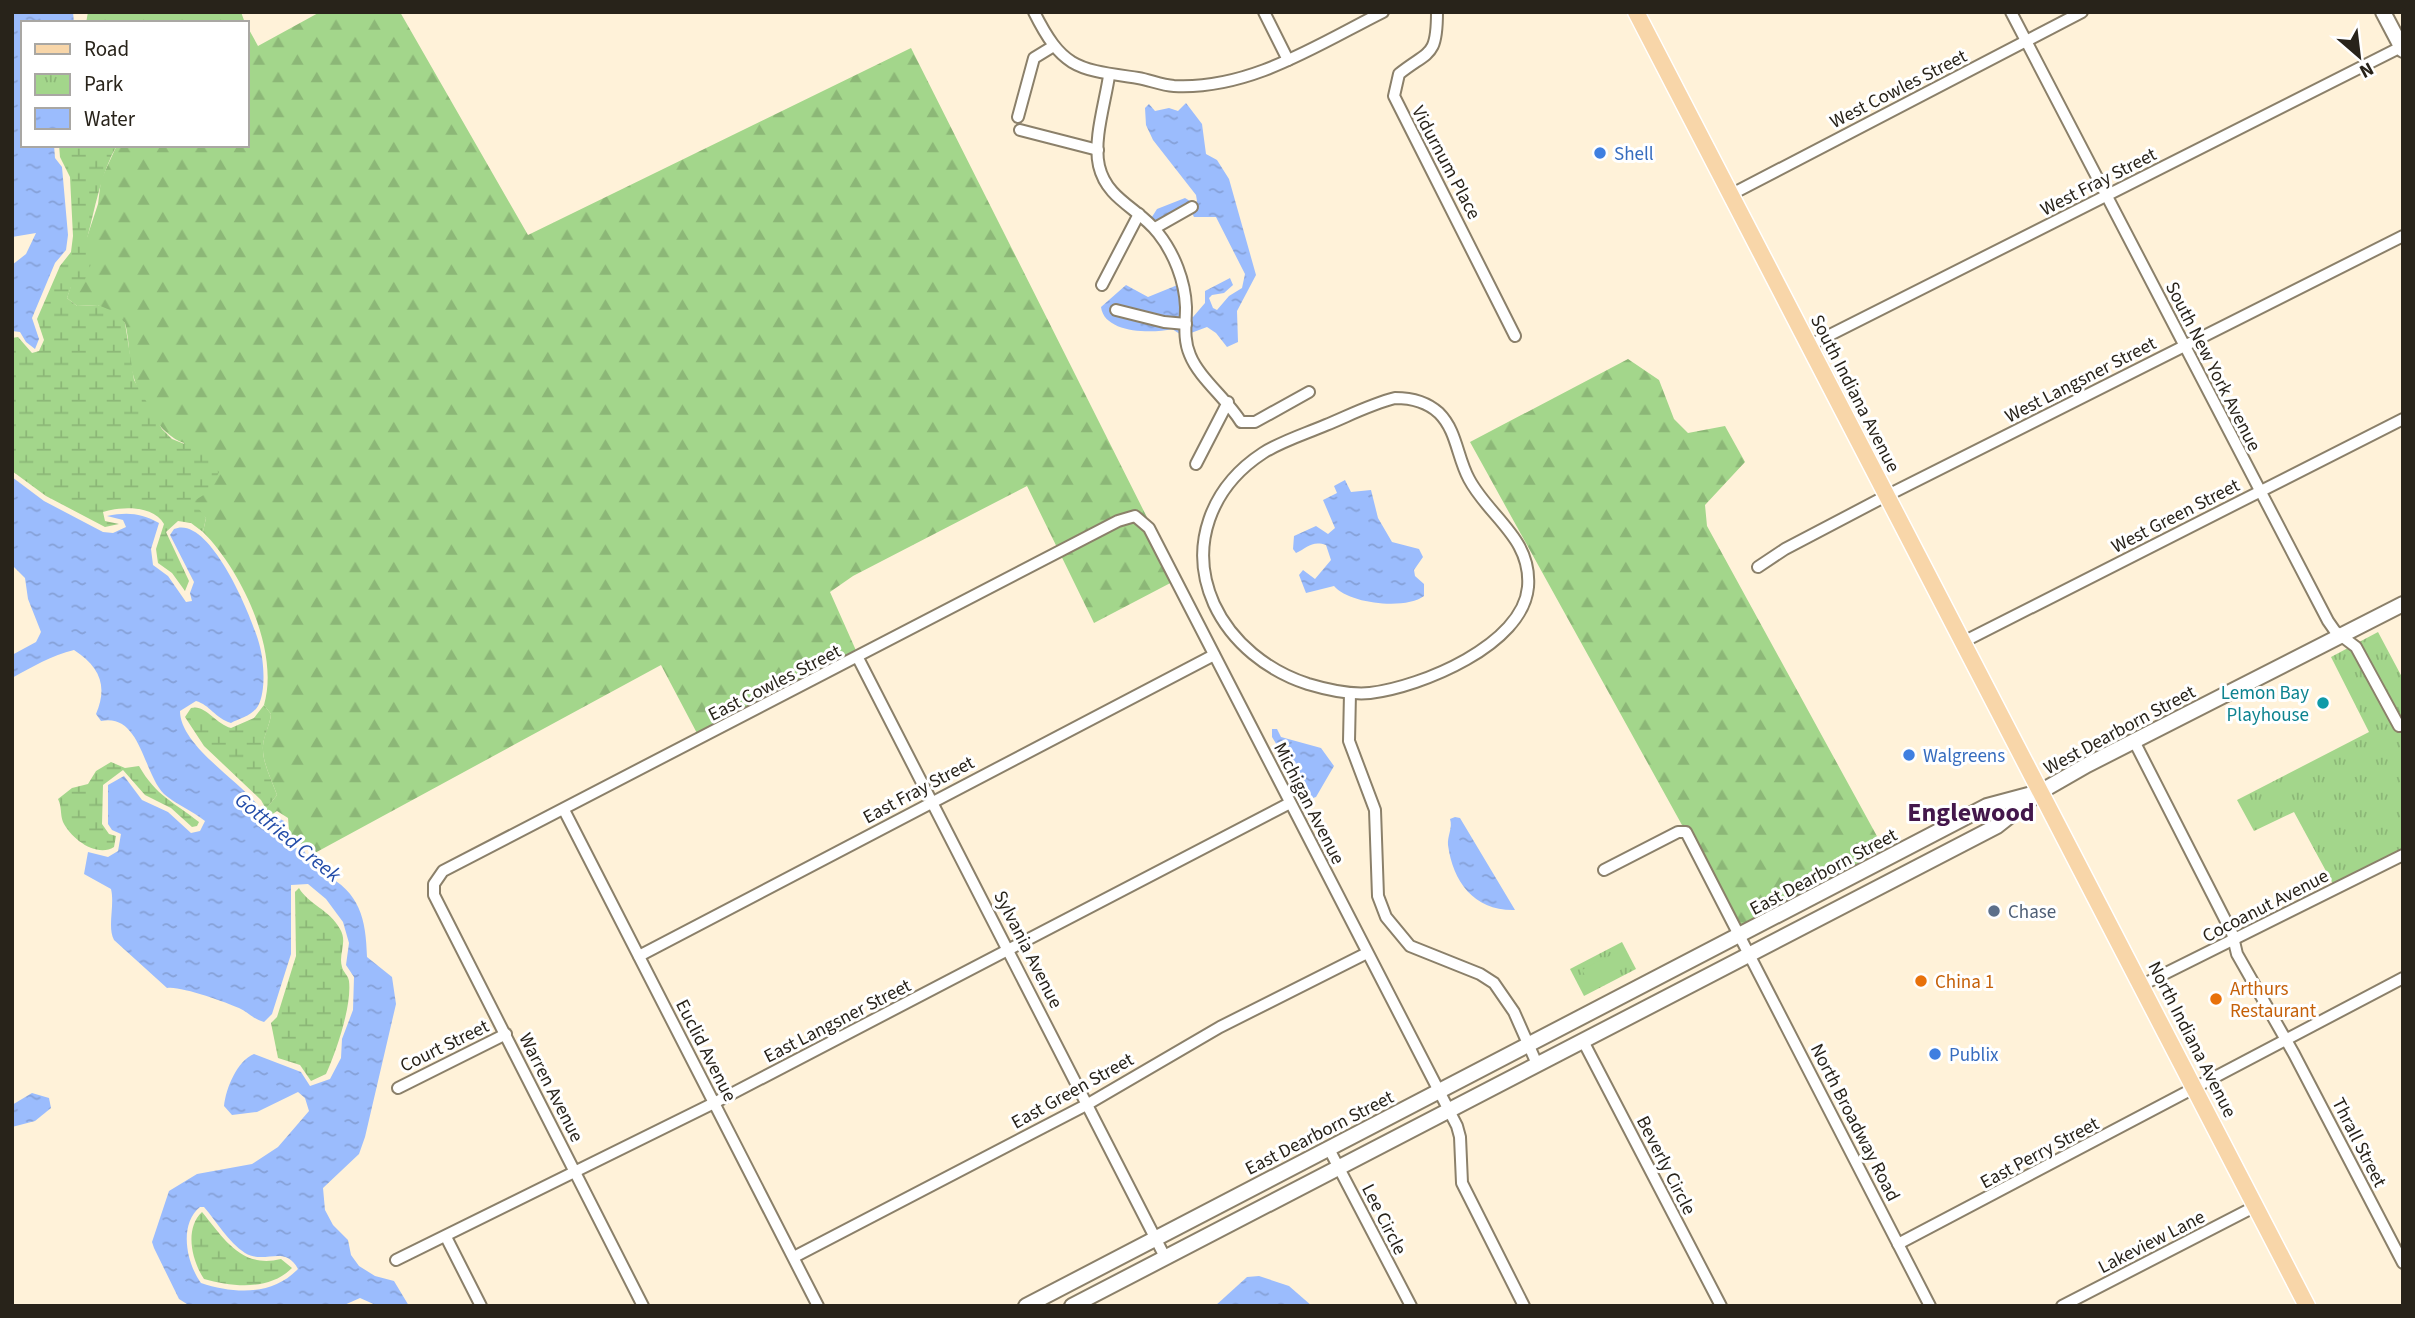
<svg xmlns="http://www.w3.org/2000/svg" width="2415" height="1318" viewBox="0 0 2415 1318" font-family="'Source Sans 3',sans-serif">
<defs>
<pattern id="forest-firs" width="22" height="20" patternUnits="userSpaceOnUse" patternTransform="scale(1.75)"><rect width="22" height="20" fill="#a3d68b"/><path d="M5 1l3.5 6h-7zM16 11l3.5 6h-7z" fill="#8cb777"/></pattern>
<pattern id="wetland-marsh" width="20" height="14" patternUnits="userSpaceOnUse" patternTransform="scale(1.75)"><rect width="20" height="14" fill="#a3d68b"/><path d="M1 5h8M5 5V1M11 12h8M15 12V8" fill="none" stroke="#8cb777"/></pattern>
<pattern id="park-tufts" width="24" height="20" patternUnits="userSpaceOnUse" patternTransform="scale(1.75)"><rect width="24" height="20" fill="#a3d68b"/><path d="M3 7l-1-3M5 7V3M7 7l1-3M15 17l-1-3M17 17v-4M19 17l1-3" fill="none" stroke="#8cb777"/></pattern>
<pattern id="water-ripples" width="26" height="14" patternUnits="userSpaceOnUse" patternTransform="scale(1.75)"><rect width="26" height="14" fill="#9bbcfd"/><path d="M2 4q2-2 4 0t4 0M15 11q2-2 4 0t4 0" fill="none" stroke="#86a1d8"/></pattern>
</defs>
<rect width="100%" height="100%" fill="#fff2d9"/>
<g fill="url(#forest-firs)">
<path d="M88,12H241L245,23H86Z"/>
<path d="M320,12H400L528,235L911,48L1178,579L1094,623L1027,486L853,576L830,592L858,655L699,737L661,665L313,854L305,845L290,841L288,818L277,811L271,815L266,809L277,795C272,780 262,763 263,746C263,737 270,725 271,714L264,705C280,651 241,570 203,532L206,518L188,504L184,443C160,435 141,402 134,378C128,360 130,341 125,323L98,305L77,306L67,298L98,204L101,180L117,145H247V26L258,46Z"/>
<path d="M1628,359L1659,380L1674,419L1688,433L1725,426L1745,462L1705,505L1707,526L1884,849L1739,928L1470,442Z"/>
</g>
<g fill="url(#wetland-marsh)">
<path d="M59,145H117C101,173 95,208 87,239L95,254L84,282L71,287L67,298L77,306L98,305L115,312L125,323L134,380L162,429L172,439L202,451L219,472L210,491L189,504L199,509L206,518L203,532L191,523L178,521L166,532L189,581L185,591L172,573L158,563L156,549L164,524C154,505 121,506 103,512L105,521L119,524L105,527L46,496L12,471V338L18,337L32,353L39,351L44,340L37,319L60,266L71,252L73,236L70,177L60,157Z"/>
<path d="M264,705L271,714C270,725 263,738 263,746C262,763 272,780 277,795L266,809L261,800L204,746L185,717L191,708C205,704 216,724 231,728L254,718Z"/>
<path d="M111,762L125,768L139,766C156,796 174,802 199,822L197,826L192,827L171,808L145,795L123,770L103,785L102,824L109,834L116,836L114,847C97,858 71,839 63,822C60,814 62,807 58,799L72,788L88,784L96,771Z"/>
<path d="M299,888C308,904 330,910 340,929C348,942 338,954 342,967C343,972 348,975 349,981C352,1006 336,1052 326,1074L311,1081L300,1065L278,1058L271,1023L277,1017L296,956L295,892Z"/>
<path d="M202,1212C224,1239 242,1269 281,1259L292,1268C269,1291 233,1287 204,1279C192,1261 184,1229 202,1212Z"/>
</g>
<g fill="url(#park-tufts)">
<path d="M2378,632L2403,679V849L2333,884L2294,812L2254,831L2237,800L2369,732L2331,657Z"/>
<path d="M1622,942L1636,969L1584,996L1570,969Z"/>
</g>
<path fill="#a3d68b" d="M1617,952L1624,968L1590,985L1582,970Z"/>
<g fill="url(#water-ripples)" fill-rule="evenodd">
<path d="M12,12H73L74,23H23V145H54L55,158L62,167L68,235L66,250L55,263L32,318L39,339L35,349L26,342L20,332L12,331V265L26,254L36,233L12,237Z"/>
<path d="M1186,103L1202,124L1206,154L1217,160L1229,179L1256,275L1237,311L1238,342L1227,347L1216,333L1207,327L1183,336L1172,329C1151,334 1104,333 1101,307L1126,285L1148,297L1180,284L1186,315L1193,317L1205,303V291L1230,278L1233,285L1224,293L1212,295L1209,298L1213,308L1217,310L1229,296L1242,288L1245,274L1216,217H1194L1190,209L1159,228L1150,220L1157,209L1185,198L1195,204L1197,201L1196,195L1153,140L1146,125L1145,108L1149,104L1155,111L1169,108L1178,111Z"/>
<path d="M12,477L44,501L103,532L113,533L126,527L123,520L107,516C127,512 141,513 159,523L151,549L153,565L168,576L186,602L192,601L190,593L194,582L170,535L174,529C210,513 254,621 260,647C264,663 266,691 258,706C252,716 240,718 231,723C215,718 210,705 196,701L180,711C180,744 235,778 255,802C261,808 266,817 271,824L276,817L284,821L285,844L303,850L315,865L322,868L324,874C360,892 366,919 367,957L392,977L396,1004L365,1137L359,1154L323,1188L325,1210L333,1225L348,1240L351,1255L359,1266L375,1276L394,1281L409,1306H378L360,1298L342,1306H190L179,1299L154,1248L152,1242L169,1191L197,1174L252,1164L278,1147L309,1111L305,1098L298,1092L257,1112L232,1115L224,1106C226,1088 237,1061 254,1054L301,1072L310,1086L330,1079L341,1058L342,1039L353,1010L354,977L346,965L349,943L343,922L326,899L308,884L291,885V954L272,1014L264,1022C253,1019 248,1012 239,1008C226,1002 178,985 167,988L114,940C107,927 115,905 111,889L84,874L88,852L108,857L118,851L121,834L112,830L108,824V785L124,776L142,800L168,812L191,833L200,831L205,821C193,811 175,804 164,794C143,773 141,713 101,721L96,714C108,686 100,667 74,650C52,655 32,667 12,678V655L36,642L41,632L28,599L25,578L12,565ZM200,1207H204C217,1222 228,1242 245,1253C265,1265 285,1244 298,1269C272,1296 235,1294 201,1283C187,1264 178,1225 200,1207Z"/>
<path d="M1345,480L1351,492L1371,490L1378,518L1392,542L1419,549L1423,557L1414,570L1415,576L1424,584V596C1406,610 1349,604 1334,586L1306,593L1299,575L1303,570L1315,579L1331,560L1326,545C1312,540 1307,548 1296,553L1293,549L1294,536L1316,526L1328,534L1335,528L1323,500L1337,493L1334,486Z"/>
<path d="M1272,729H1277L1281,737L1321,748L1334,766L1316,797L1310,799L1272,737Z"/>
<path d="M1455,817L1460,818L1515,910C1474,911 1453,882 1448,845C1447,836 1453,828 1450,819Z"/>
<path d="M32,1093L49,1098L51,1108L35,1121L12,1127V1105Z"/>
<path d="M1259,1276L1289,1286L1312,1306H1215L1247,1277Z"/>
</g>
<g fill="none" stroke-linecap="round" stroke-linejoin="round">
<defs>
<g id="street">
<path d="M1034,12C1063,70 1078,69 1138,78C1150,80 1161,85 1174,86C1250,90 1317,45 1383,12"/>
<path d="M1264,12L1288,60"/>
<path d="M1437,12C1437,58 1429,50 1399,74L1394,96L1515,336"/>
<path d="M2011,12L2328,621L2335,631L2356,647L2399,726"/>
<path d="M1109,76C1105,103 1093,140 1099,166C1107,200 1139,208 1158,233C1174,253 1185,281 1186,307C1186,323 1183,339 1190,355C1199,378 1227,399 1241,422H1255L1309,392"/>
<path d="M1018,117L1034,58L1052,47"/>
<path d="M1020,130L1098,150"/>
<path d="M1730,195L2082,12"/>
<path d="M1155,228L1192,207"/>
<path d="M1102,285L1139,214"/>
<path d="M1116,310L1164,322L1186,324"/>
<path d="M1808,346L2403,46"/>
<path d="M1395,398C1411,398 1426,401 1439,413C1457,431 1457,457 1469,479C1489,517 1532,538 1528,587C1523,645 1421,687 1370,693C1350,695 1328,690 1308,684C1268,671 1232,643 1214,604C1188,546 1211,487 1263,453C1282,441 1305,434 1326,425C1348,416 1371,404 1395,398Z"/>
<path d="M1196,464L1228,402"/>
<path d="M1758,567L1785,549L1886,496L2403,236"/>
<path d="M1963,642L2403,419"/>
<path d="M858,658L1165,1257"/>
<path d="M1350,693L1349,741L1375,810L1378,896L1386,917L1410,946L1480,974L1494,983L1514,1012L1537,1064"/>
<path d="M2134,741L2232,933L2237,954L2294,1054L2403,1263"/>
<path d="M564,810L818,1306"/>
<path d="M1604,870L1678,832H1686L1930,1306"/>
<path d="M639,956L1214,655"/>
<path d="M2142,985L2403,855"/>
<path d="M1583,1041L1721,1306"/>
<path d="M398,1088L506,1034"/>
<path d="M1329,1149L1411,1306"/>
<path d="M446,1237L481,1306"/>
<path d="M1898,1244L2403,978"/>
<path d="M794,1257L1088,1104L1220,1027L1367,953"/>
<path d="M396,1260L714,1103L1290,803"/>
<path d="M643,1306L434,895V884L443,871L1118,521L1135,516L1149,528L1457,1126L1460,1137L1462,1183L1524,1306"/>
<path d="M2062,1306L2256,1206"/>
</g>
<g id="secondary">
<path d="M2383,12L2403,50"/>
<path d="M1026,1306L1987,806L2032,794"/>
<path d="M1072,1306L1997,826L2040,792L2087,765L2403,604"/>
</g>
<path id="primary" d="M1636,12L2307,1306"/>
</defs>
<use href="#street" stroke="#8b806a" stroke-width="14"/>
<use href="#secondary" stroke="#8b806a" stroke-width="18"/>
<use href="#primary" stroke="#fff" stroke-width="19"/>
<use href="#street" stroke="#fff" stroke-width="10"/>
<use href="#secondary" stroke="#fff" stroke-width="14"/>
<use href="#primary" stroke="#f8d6a9" stroke-width="16"/>
</g>
<g fill="#3f7fe0" stroke="#fff" stroke-width="2.5">
<circle cx="1600" cy="153" r="7"/>
<circle cx="1909" cy="755" r="7"/>
<circle cx="1935" cy="1054" r="7"/>
</g>
<circle fill="#0f9aa8" stroke="#fff" stroke-width="2.5" cx="2323" cy="703" r="7"/>
<circle fill="#5c6f8a" stroke="#fff" stroke-width="2.5" cx="1994" cy="911" r="7"/>
<g fill="#e8710a" stroke="#fff" stroke-width="2.5">
<circle cx="1921" cy="981" r="7"/>
<circle cx="2216" cy="999" r="7"/>
</g>
<g text-anchor="middle" stroke-width="6" stroke-linejoin="round" paint-order="stroke">
<g font-size="19" fill="#28231a" stroke="#fff">
<text transform="translate(1898 88) rotate(-27)" y="7">West Cowles Street</text>
<text transform="translate(1447 162) rotate(62)" y="7">Vidurnum Place</text>
<text transform="translate(2098 181) rotate(-27)" y="7">West Fray Street</text>
<text transform="translate(2214 366) rotate(63)" y="7">South New York Avenue</text>
<text transform="translate(2080 379) rotate(-27)" y="7">West Langsner Street</text>
<text transform="translate(1856 393) rotate(63)" y="7">South Indiana Avenue</text>
<text transform="translate(2175 515) rotate(-27)" y="7">West Green Street</text>
<text transform="translate(774 682) rotate(-27)" y="7">East Cowles Street</text>
<text transform="translate(2119 729) rotate(-28)" y="7">West Dearborn Street</text>
<text transform="translate(918 789) rotate(-28)" y="7">East Fray Street</text>
<text transform="translate(1310 803) rotate(63)" y="7">Michigan Avenue</text>
<text transform="translate(1823 871) rotate(-28)" y="7">East Dearborn Street</text>
<text transform="translate(2265 905) rotate(-27)" y="7">Cocoanut Avenue</text>
<text transform="translate(1029 949) rotate(63)" y="7">Sylvania Avenue</text>
<text transform="translate(837 1020) rotate(-27)" y="7">East Langsner Street</text>
<text transform="translate(2193 1039) rotate(63)" y="7">North Indiana Avenue</text>
<text transform="translate(444 1045) rotate(-26)" y="7">Court Street</text>
<text transform="translate(707 1050) rotate(63)" y="7">Euclid Avenue</text>
<text transform="translate(552 1087) rotate(63)" y="7">Warren Avenue</text>
<text transform="translate(1072 1090) rotate(-29)" y="7">East Green Street</text>
<text transform="translate(1856 1122) rotate(63)" y="7">North Broadway Road</text>
<text transform="translate(1319 1132) rotate(-27)" y="7">East Dearborn Street</text>
<text transform="translate(2360 1142) rotate(63)" y="7">Thrall Street</text>
<text transform="translate(2039 1152) rotate(-28)" y="7">East Perry Street</text>
<text transform="translate(1667 1165) rotate(63)" y="7">Beverly Circle</text>
<text transform="translate(1385 1219) rotate(63)" y="7">Lee Circle</text>
<text transform="translate(2151 1241) rotate(-27)" y="7">Lakeview Lane</text>
</g>
<g font-size="19" fill="#366cbe" stroke="#fff" text-anchor="start">
<text x="1614" y="160">Shell</text>
<text x="1923" y="762">Walgreens</text>
<text x="1949" y="1061">Publix</text>
</g>
<g font-size="19" fill="#0d838f" stroke="#fff" text-anchor="end">
<text x="2309" y="699">Lemon Bay<tspan x="2309" dy="22">Playhouse</tspan></text>
</g>
<g font-size="19" fill="#4e5e75" stroke="#fff" text-anchor="start">
<text x="2008" y="918">Chase</text>
</g>
<g font-size="19" fill="#c56008" stroke="#fff" text-anchor="start">
<text x="1935" y="988">China 1</text>
<text x="2230" y="995">Arthurs<tspan x="2230" dy="22">Restaurant</tspan></text>
</g>
<g font-size="21" font-style="italic" fill="#234ca8" stroke="#fff">
<text transform="translate(288 837) rotate(39)" y="7">Gottfried Creek</text>
</g>
<g font-size="26" font-weight="bold" fill="#43174b" stroke="#fff">
<text x="1971" y="821">Englewood</text>
</g>
</g>
<rect width="2415" height="1318" fill="none" stroke="#28231a" stroke-width="28"/>
<rect x="21" y="21" width="228" height="126" fill="#ffffff" stroke="#a9a7a3" stroke-width="2"/>
<rect x="35" y="44" width="35" height="10" fill="#f8d6a9" stroke="#a9a7a3" stroke-width="2"/>
<text x="84" y="56" font-size="21" fill="#28231a">Road</text>
<rect x="35" y="74" width="35" height="21" fill="url(#park-tufts)" stroke="#a9a7a3" stroke-width="2"/>
<text x="84" y="91" font-size="21" fill="#28231a">Park</text>
<rect x="35" y="108" width="35" height="21" fill="url(#water-ripples)" stroke="#a9a7a3" stroke-width="2"/>
<text x="84" y="126" font-size="21" fill="#28231a">Water</text>
<g transform="translate(2359 56) rotate(152)" stroke="#ffffff" stroke-width="5" paint-order="stroke">
<path d="M0-5L12 26L0 18L-12 26Z" fill="#28231a"/>
<text y="-10" font-size="19" font-weight="bold" text-anchor="middle" fill="#28231a">N</text>
</g>
</svg>
